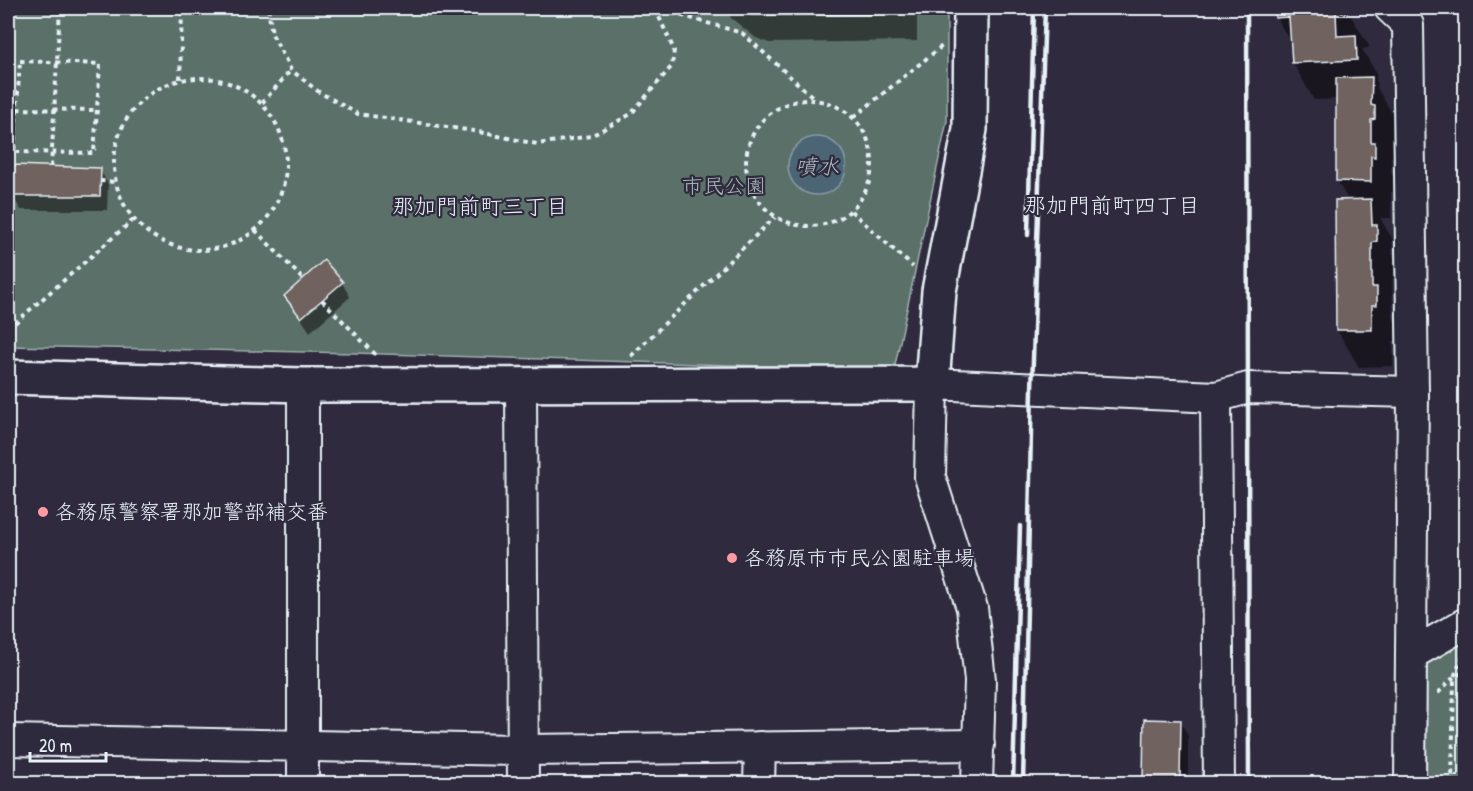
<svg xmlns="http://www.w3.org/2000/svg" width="1473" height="791" viewBox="0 0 1473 791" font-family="'Patrick Hand','Klee One',sans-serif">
<rect width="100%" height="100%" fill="#2f2a3d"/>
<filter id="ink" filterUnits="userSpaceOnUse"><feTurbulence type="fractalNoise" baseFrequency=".0167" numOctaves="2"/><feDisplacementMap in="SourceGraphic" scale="12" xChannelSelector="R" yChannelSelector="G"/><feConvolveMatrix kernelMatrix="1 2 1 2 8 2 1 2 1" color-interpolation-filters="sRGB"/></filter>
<g filter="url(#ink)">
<g fill="#5a6f68" stroke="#a1b0b0" stroke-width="1.5">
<path d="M8,8H947V121L894,370L354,353L8,346Z"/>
<path d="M1465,635V783L1424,784L1425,660Z"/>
</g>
<circle fill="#4c6574" stroke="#8a9da9" stroke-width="1.5" cx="817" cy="166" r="29"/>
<g fill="#0007">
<path d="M725,8H917V41L769,43L756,38L731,18Z"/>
<path d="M1276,8H1346L1369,46L1368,48L1362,49L1376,73L1377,88L1393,115L1392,137L1396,144L1395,156L1391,157V173L1395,180V193L1391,192V218H1380L1392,238V254L1397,264V278L1392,279L1393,318L1397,326V341H1393V366L1359,367L1337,330L1349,201L1337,181L1338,99L1314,100L1293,63L1292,45L1276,17Z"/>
<path d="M100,170L108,184L107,210H21L12,195Z"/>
<path d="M342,283L350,297L310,332L286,296Z"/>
<path d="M1180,721L1188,736V784H1148L1145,779Z"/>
</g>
<g fill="#6f625e" stroke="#e8f1f8" stroke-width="1.5">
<path d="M735,8H902V14L752,15Z"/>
<path d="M1274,8H1348V12H1336L1337,36L1356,35L1357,60L1292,63L1289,17L1275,18Z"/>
<path d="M1372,77L1371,105L1375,106V119L1371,120V142H1375V157L1371,156V182L1336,181V78Z"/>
<path d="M13,165L101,168L100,196H11Z"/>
<path d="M1371,199L1372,225H1377V241L1372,243V287H1377V305H1372V330H1336L1335,200Z"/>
<path d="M324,260L343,282L301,318L284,296Z"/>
<path d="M1144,719L1181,720L1180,779H1143Z"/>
</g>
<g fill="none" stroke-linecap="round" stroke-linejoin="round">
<defs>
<g id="minor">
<path d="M1390,8L1408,25L1413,392L1410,784"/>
<path d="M303,385V784"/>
<path d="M521,385L523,784"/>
<path d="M1216,397L1219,784"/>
<path d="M1412,654L1466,623"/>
<path d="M8,740L523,750L979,745"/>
<path d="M759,784L760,747"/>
<path d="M977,784L980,680L972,608L930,477L932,384L1216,397L1248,388L1413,392"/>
</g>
<path id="tertiary" d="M8,377L303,385L932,384L939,291L970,129L971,8"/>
</defs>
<use href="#minor" stroke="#e8f1f8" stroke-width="34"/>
<use href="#tertiary" stroke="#e8f1f8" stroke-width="38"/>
<g stroke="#e8f1f8" stroke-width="4" stroke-dasharray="4.5 4.5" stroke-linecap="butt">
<path d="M268,8L272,34L291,70L319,92L358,114L474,131L537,144L591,136L631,114L672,66L674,50L655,8"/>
<path d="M655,8L742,33L815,99"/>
<path d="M20,61L100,64L94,153L14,152Z"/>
<circle cx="200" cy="164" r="86"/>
<path d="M180,79L182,8"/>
<circle cx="809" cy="163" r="63"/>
<path d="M262,103L291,70"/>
<path d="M8,109L97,110"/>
<path d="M854,117L942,46"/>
<path d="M51,167L60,8"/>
<path d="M100,181L117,182"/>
<path d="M851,211L913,267"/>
<path d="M255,230L303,279"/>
<path d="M322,300L376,355"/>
<path d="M8,329L134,219"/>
<path d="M631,356L775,217"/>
<path d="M1438,693L1454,677L1466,671"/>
<path d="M1452,784L1454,677L1462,658"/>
</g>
<use href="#minor" stroke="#2f2a3d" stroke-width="30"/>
<use href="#tertiary" stroke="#2f2a3d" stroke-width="33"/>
<g stroke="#e8f1f8" stroke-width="4.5">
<path d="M1247,8L1249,784"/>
<path d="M1028,235L1034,8"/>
<path d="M1013,784L1020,526"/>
<path d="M1023,784L1032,389L1045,8"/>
</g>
</g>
</g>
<g fill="#ff9aa2" stroke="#2f2a3d" stroke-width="2">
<circle cx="43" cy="512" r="6"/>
<circle cx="732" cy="558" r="6"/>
</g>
<g text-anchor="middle" stroke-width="4.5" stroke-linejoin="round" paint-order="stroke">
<g font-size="21" fill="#a8b6b7" stroke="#2f2a3d">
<text x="724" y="193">市民公園</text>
</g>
<g font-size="21" fill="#e8f1f8" stroke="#2f2a3d" text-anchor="start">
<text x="55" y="519">各務原警察署那加警部補交番</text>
<text x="744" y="565">各務原市市民公園駐車場</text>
</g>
<g font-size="22" font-style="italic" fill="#aab9c3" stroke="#2f2a3d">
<text x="817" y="174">噴水</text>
</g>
<g font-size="22" fill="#e8f1f8" stroke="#2f2a3d">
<text x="1112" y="213">那加門前町四丁目</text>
<text x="480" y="214">那加門前町三丁目</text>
</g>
</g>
<rect width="1473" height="791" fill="none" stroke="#2f2a3d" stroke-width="30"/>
<rect x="15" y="15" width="1443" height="761" fill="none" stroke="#e8f1f8" stroke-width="2" filter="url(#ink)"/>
<path d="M30 752v9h76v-9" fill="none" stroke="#e8f1f8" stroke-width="3"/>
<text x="39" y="752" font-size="18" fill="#e8f1f8" stroke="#2f2a3d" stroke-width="4.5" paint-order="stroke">20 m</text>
</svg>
